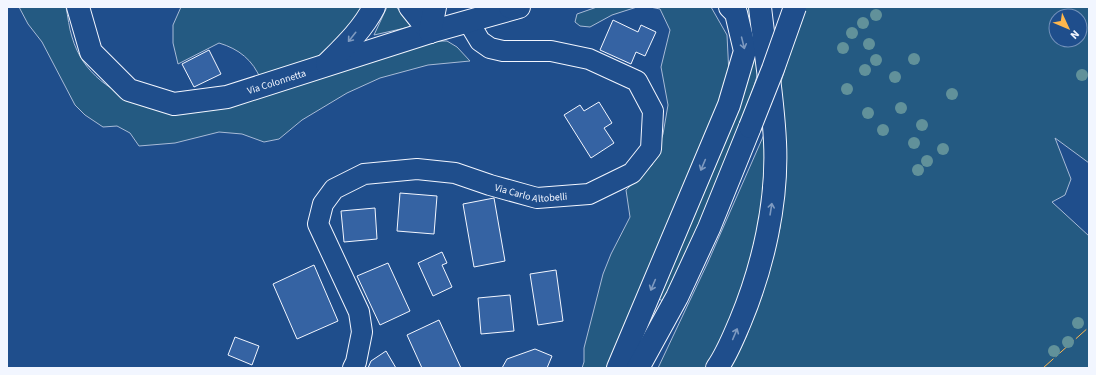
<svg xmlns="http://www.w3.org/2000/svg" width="1096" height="375" viewBox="0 0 1096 375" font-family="'Source Sans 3',sans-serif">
<rect width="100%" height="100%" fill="#1f4e8c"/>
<g fill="#245a82" stroke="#a8bbd7" fill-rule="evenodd">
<path d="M19,7H66C68,17 69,28 72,37C83,75 113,92 146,106L430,41H447L457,47L470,61L428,65L380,78L347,93L302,120L279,139L264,142L242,134L219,132L175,143L139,146L130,133L117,126L103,127L85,115L75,105L42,42L28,24Z"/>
<path d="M181,7H369L338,48L261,80C253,60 239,49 219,43L178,64L173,43V25Z"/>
<path d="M387,7H396L414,26L374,35Z"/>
<path d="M597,7H637L612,15L590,27L580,26L575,22L577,14Z"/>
<path d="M650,7H711L727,35L729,75L707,143L613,368H582L584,362V348L603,274L611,254L630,217L626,190L652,165L663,134L668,105L661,67L670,30L660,9Z"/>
<path d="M734,7H755L763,56L745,116L724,173L665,302L655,297L735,105Z"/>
<path d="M804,7H1089V163L1055,138L1071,179L1065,195L1052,202L1089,236V368H729L746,337L763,292L780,228L785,164L776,98ZM1056,16H1080V40H1056Z"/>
<path d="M766,130L770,159L752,275L711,368H658L708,262Z"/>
</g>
<g fill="#3563a3" stroke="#f2f6ff">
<path d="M613,20L638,32L641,25L656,32L645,56L636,52L631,64L600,50Z"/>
<path d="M209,50L221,74L194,87L182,64Z"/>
<path d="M599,102L612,123L604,128L614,143L591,158L564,115L580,105L584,111Z"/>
<path d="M400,193L437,196L434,234L397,231Z"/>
<path d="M494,198L505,261L474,267L463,204Z"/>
<path d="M375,208L377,239L344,242L341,211Z"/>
<path d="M442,252L447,263L442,265L452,287L433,296L418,263Z"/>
<path d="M388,263L410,311L380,325L357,276Z"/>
<path d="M314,265L338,321L297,339L273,284Z"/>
<path d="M556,270L563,321L538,325L530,274Z"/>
<path d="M510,295L514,331L481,334L478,298Z"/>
<path d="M439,320L461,368H422L407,335Z"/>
<path d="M235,337L259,346L252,365L228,355Z"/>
<path d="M535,349L552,356L547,368H502L507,359Z"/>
<path d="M386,351L396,368H368L371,361Z"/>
</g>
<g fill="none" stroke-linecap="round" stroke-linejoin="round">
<defs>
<g id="minor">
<path id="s1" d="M353,368L356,362L362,332L359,312L318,224L323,204L334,189L364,174L417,169L455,173L490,185L537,198L589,194L632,173L651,149L653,111L637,81L589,59L551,51H503L490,48L480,41L468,21"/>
</g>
<g id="major">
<path id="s2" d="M78,7L91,52L129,90L174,104L227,97L430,32L519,7"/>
</g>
<g id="highway">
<path d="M410,7L430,32"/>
<path d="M510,7L514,8"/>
<path d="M430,32L435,7"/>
<path d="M327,64C344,47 363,29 374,7"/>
<path d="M618,368L729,105L745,51L736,13L730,7"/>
<path d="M638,368L677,297L709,228L750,127"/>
<path d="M717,368C727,354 733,338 740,322C763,267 778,202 775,142C773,97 765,52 760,7"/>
</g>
</defs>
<use href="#minor" stroke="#f2f6ff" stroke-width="22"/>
<use href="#major" stroke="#f2f6ff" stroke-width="24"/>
<use href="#highway" stroke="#f2f6ff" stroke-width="24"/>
<use href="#minor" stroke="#1f4e8c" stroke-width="20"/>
<use href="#major" stroke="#1f4e8c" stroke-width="22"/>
<use href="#highway" stroke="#1f4e8c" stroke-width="22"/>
<defs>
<path id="highway-bridge" d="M750,127L773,69L795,7"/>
</defs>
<use href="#highway-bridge" stroke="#f2f6ff" stroke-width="24" stroke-linecap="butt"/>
<use href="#highway-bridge" stroke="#1f4e8c" stroke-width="22"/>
<path stroke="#ffb74d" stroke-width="1" stroke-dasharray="14 3 2 3" stroke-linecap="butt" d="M1043,368L1089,327"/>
</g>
<g fill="#61919a">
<circle cx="876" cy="15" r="6"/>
<circle cx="863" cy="23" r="6"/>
<circle cx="852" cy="33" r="6"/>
<circle cx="869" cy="44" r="6"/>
<circle cx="843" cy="48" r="6"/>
<circle cx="914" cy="59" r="6"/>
<circle cx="876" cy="60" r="6"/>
<circle cx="865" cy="70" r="6"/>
<circle cx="1082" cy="75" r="6"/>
<circle cx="895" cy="77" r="6"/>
<circle cx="847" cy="89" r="6"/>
<circle cx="952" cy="94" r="6"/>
<circle cx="901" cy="108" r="6"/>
<circle cx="868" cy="113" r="6"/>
<circle cx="922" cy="125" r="6"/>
<circle cx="883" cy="130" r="6"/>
<circle cx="914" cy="143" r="6"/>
<circle cx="943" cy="149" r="6"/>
<circle cx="927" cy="161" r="6"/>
<circle cx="918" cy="170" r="6"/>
<circle cx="1078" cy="323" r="6"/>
<circle cx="1068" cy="342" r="6"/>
<circle cx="1054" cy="351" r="6"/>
</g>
<defs><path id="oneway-shaft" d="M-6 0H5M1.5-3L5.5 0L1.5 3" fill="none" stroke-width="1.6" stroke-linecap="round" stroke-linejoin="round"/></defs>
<g stroke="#7e9ac0">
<use href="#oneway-shaft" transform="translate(352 37) rotate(129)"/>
<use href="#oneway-shaft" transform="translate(743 43) rotate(76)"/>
<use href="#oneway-shaft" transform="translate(703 165) rotate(113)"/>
<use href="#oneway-shaft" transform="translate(771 209) rotate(-81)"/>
<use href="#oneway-shaft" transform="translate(653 285) rotate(113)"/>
<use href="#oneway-shaft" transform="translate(735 334) rotate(-67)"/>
</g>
<g text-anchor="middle" stroke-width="3" stroke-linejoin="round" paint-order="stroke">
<g font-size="10" fill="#f2f6ff" stroke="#1f4e8c">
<text dy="4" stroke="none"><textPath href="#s2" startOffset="253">Via Colonnetta</textPath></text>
<text dy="4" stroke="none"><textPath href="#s1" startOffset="398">Via Carlo Altobelli</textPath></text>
</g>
</g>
<rect width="1096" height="375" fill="none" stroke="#f2f6ff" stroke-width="16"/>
<g transform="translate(1068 28) rotate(134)"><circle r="19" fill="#1f4e8c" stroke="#7391ba"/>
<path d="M0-3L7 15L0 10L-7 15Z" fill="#ffb74d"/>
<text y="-6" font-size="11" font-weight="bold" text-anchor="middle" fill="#f2f6ff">N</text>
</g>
</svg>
